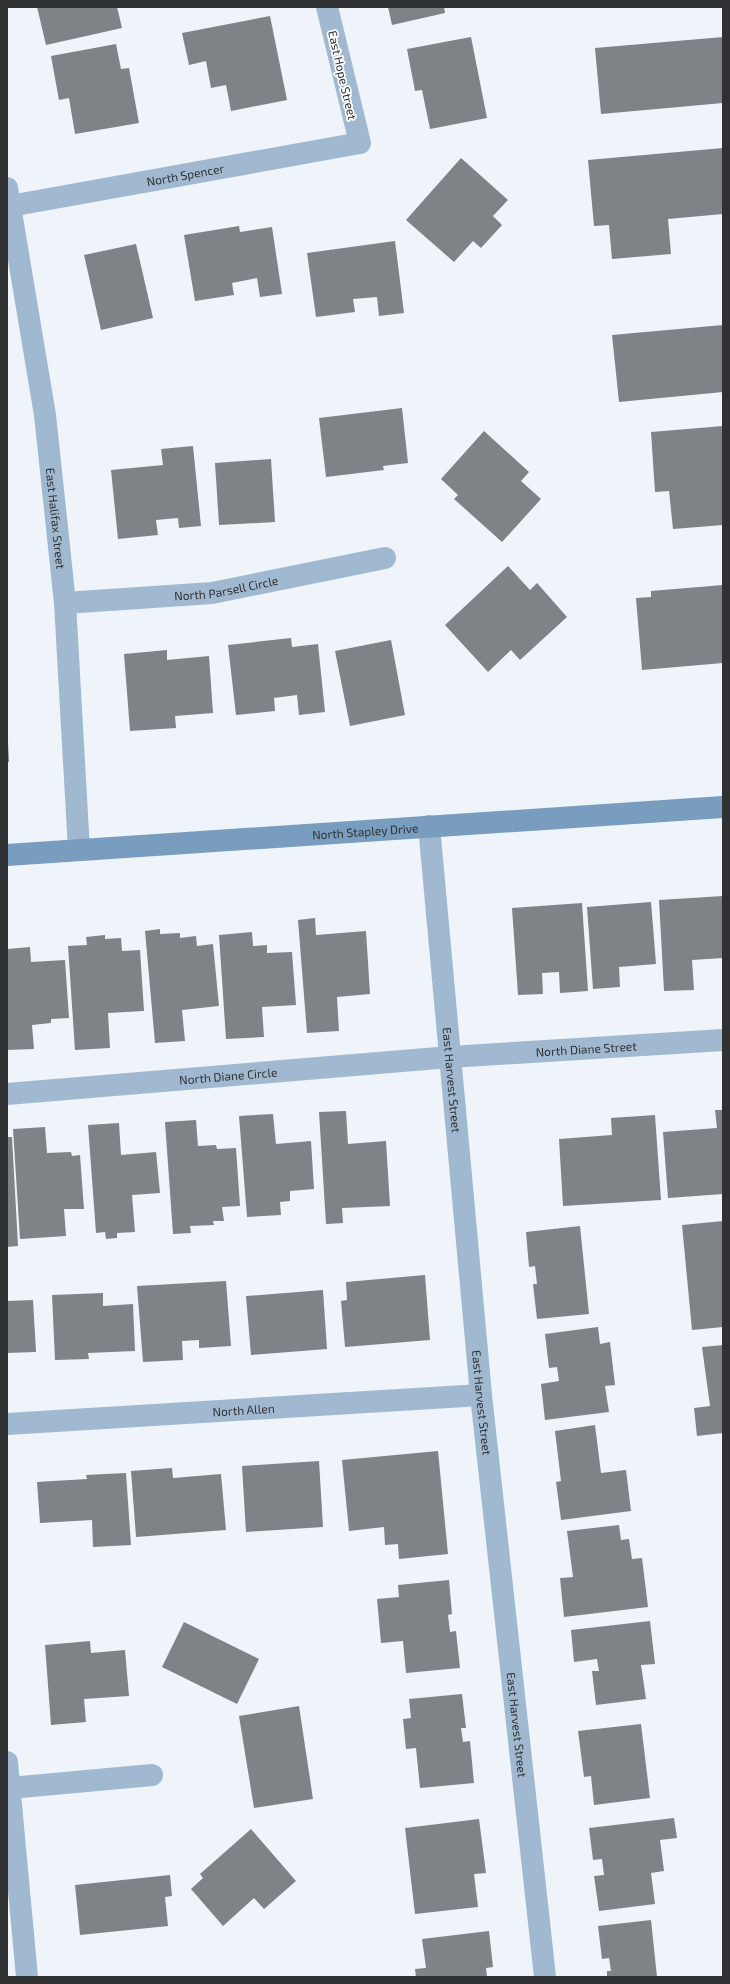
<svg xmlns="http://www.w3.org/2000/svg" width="730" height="1984" font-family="'Exo 2',sans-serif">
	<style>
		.building { fill: #7e8387 }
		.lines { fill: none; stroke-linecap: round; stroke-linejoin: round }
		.street { stroke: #a1b9d0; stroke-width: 22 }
		.secondary { stroke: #799dbe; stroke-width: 22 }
		.labels { text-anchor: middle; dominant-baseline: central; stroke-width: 3.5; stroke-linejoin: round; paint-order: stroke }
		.street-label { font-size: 12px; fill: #2f3133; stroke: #fff }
	</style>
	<rect width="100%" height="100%" fill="#eef4f9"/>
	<g class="building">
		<polygon points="37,7 117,7 122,28 46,45"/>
		<polygon points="388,7 444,7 445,13 392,25"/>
		<polygon points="270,16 287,100 231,111 226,85 211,88 206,61 189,65 182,33"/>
		<polygon points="471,37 487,118 430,129 422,90 415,91 407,49"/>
		<polygon points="723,37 723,103 601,114 595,48"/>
		<polygon points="116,44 121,69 129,68 139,123 75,134 69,98 59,100 51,56"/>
		<polygon points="723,148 723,214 668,219 671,254 612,259 609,225 594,226 588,160"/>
		<polygon points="461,158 508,200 493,216 502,225 481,248 473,241 454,262 406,220"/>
		<polygon points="239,226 240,232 272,227 282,294 260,297 257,278 232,283 234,295 195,301 184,235"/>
		<polygon points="395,241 404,313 379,316 377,297 353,299 355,312 316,317 307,253"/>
		<polygon points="136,244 153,318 101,330 84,255"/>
		<polygon points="723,325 723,392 619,402 612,335"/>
		<polygon points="402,408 408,463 383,466 384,470 326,477 319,418"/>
		<polygon points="723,426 723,525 673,529 669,491 655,492 651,432"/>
		<polygon points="484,431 529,472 521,481 541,499 502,542 454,499 458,495 441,479"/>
		<polygon points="193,446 201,526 179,528 178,518 156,520 158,535 118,539 111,470 163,465 161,449"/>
		<polygon points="271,459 275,522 219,525 215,463"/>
		<polygon points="508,566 530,590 537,583 567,617 520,660 511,650 488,672 445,625"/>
		<polygon points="723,585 723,663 642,670 636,598 651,597 651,591"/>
		<polygon points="291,638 292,647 318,644 325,712 299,715 297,695 274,698 275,711 236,715 228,645"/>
		<polygon points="391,640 405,715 350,726 335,651"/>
		<polygon points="167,650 167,660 209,656 213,713 175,716 176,728 130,731 124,654"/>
		<polygon points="7,742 8,742 9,762 7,762"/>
		<polygon points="723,896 723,958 692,960 694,990 664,991 659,900"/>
		<polygon points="651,902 656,964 619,967 620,987 593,989 587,907"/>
		<polygon points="582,903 588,991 560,993 559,972 542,973 543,994 518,995 512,908"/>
		<polygon points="315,918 316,935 366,931 370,994 337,997 339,1031 307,1033 298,920"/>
		<polygon points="160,929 160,934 180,933 180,938 196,936 197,946 213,944 219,1006 182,1010 185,1041 155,1043 145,931"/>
		<polygon points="252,932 253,946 267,945 267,953 292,952 296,1005 262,1007 264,1037 226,1039 219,935"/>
		<polygon points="105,935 105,939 121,938 122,951 140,950 144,1011 108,1013 110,1048 75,1050 68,946 87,945 86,937"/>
		<polygon points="30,947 31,962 65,960 69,1018 51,1019 51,1023 32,1025 34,1049 7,1050 7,949"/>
		<polygon points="715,1110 723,1110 723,1194 668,1198 663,1132 717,1128"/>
		<polygon points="346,1111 348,1144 386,1141 390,1206 342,1208 343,1223 326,1224 319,1112"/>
		<polygon points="273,1114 276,1144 311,1141 314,1189 290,1191 290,1201 280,1202 281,1215 247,1217 239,1116"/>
		<polygon points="655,1115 661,1200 563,1206 559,1139 612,1135 611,1118"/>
		<polygon points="196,1120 198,1146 216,1145 217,1149 236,1148 240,1206 222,1207 224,1221 213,1221 214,1225 190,1226 191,1233 173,1234 165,1122"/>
		<polygon points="119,1123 121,1155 156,1152 160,1193 132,1195 135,1232 117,1233 117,1238 106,1239 105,1232 96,1233 88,1125"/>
		<polygon points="45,1127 47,1153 71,1152 72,1156 80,1155 84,1209 64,1209 66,1236 20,1239 13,1129"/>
		<polygon points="7,1137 12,1137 18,1246 7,1247"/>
		<polygon points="723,1221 723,1327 692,1330 682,1225"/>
		<polygon points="580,1226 589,1314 537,1319 533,1284 537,1284 535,1266 529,1267 526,1232"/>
		<polygon points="425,1275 430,1340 345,1347 341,1301 347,1300 346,1282"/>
		<polygon points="226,1281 231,1346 199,1348 199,1340 182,1341 183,1360 143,1362 137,1286"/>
		<polygon points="323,1290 327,1349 251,1355 246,1296"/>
		<polygon points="103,1293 103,1306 133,1304 135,1351 88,1353 89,1359 55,1360 52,1295"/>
		<polygon points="33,1300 36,1352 7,1353 7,1301"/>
		<polygon points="598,1327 600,1344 610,1342 615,1385 605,1386 609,1412 545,1420 541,1384 559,1381 557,1367 549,1368 545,1334"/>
		<polygon points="723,1345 723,1433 697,1436 694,1408 710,1406 702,1347"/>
		<polygon points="595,1425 601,1473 626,1470 631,1511 561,1520 556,1482 561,1481 555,1431"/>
		<polygon points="438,1451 448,1554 399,1559 398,1544 385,1545 384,1527 349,1531 342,1460"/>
		<polygon points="319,1461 323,1527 246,1532 242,1466"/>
		<polygon points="172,1468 173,1478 221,1474 226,1530 136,1537 131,1471"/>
		<polygon points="126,1473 131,1545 93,1547 92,1520 40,1523 37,1482 87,1479 86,1475"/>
		<polygon points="619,1525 621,1540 629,1539 632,1559 642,1558 648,1607 564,1617 560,1578 573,1577 567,1531"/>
		<polygon points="449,1580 452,1614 448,1615 450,1632 456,1631 460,1668 406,1673 403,1641 381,1643 377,1599 399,1597 398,1585"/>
		<polygon points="650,1621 655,1664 641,1665 646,1699 596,1705 592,1671 599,1671 597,1659 574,1662 571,1630"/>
		<polygon points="184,1622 259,1659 237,1704 162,1667"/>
		<polygon points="90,1641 91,1653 125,1650 129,1696 84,1699 86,1722 51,1725 45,1645"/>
		<polygon points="462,1694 466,1728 461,1728 463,1742 470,1741 474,1783 420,1788 416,1748 406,1749 403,1719 411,1718 409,1699"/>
		<polygon points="299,1706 313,1799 254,1808 239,1716"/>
		<polygon points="641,1724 650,1798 594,1805 591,1776 584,1777 578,1731"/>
		<polygon points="674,1818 677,1838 660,1840 664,1871 651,1873 655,1904 599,1911 594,1876 604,1875 602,1859 593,1860 589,1828"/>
		<polygon points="479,1819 486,1873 474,1874 478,1907 415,1914 405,1828"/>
		<polygon points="251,1829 296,1881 264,1909 254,1898 223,1926 191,1889 203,1878 200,1874"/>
		<polygon points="170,1875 172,1896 165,1897 168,1926 80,1935 75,1885"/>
		<polygon points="651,1920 657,1977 607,1977 607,1971 611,1971 609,1958 602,1959 598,1926"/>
		<polygon points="489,1931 493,1967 486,1968 487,1977 416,1977 415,1969 426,1968 422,1939"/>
	</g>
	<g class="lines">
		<g class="street">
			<path id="s1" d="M7,188L45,415L65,603L79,850"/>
			<path id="s2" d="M10,206L360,143L327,7"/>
			<path id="s3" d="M65,603L212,593L385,558"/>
			<path id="s4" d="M429,826L481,1395L545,1977"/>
			<path id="s5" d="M7,1094L450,1057L723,1040"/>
			<path id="s6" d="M7,1424L481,1395"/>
			<polyline points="7,1762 27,1977"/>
			<polyline points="10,1788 152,1775"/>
		</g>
		<path class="secondary" id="s7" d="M7,855L723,807"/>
	</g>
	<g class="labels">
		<g class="street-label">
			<text transform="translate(343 75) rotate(77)">East Hope Street</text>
			<text stroke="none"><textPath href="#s2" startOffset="178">North Spencer</textPath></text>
			<text stroke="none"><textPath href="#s1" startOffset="334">East Halifax Street</textPath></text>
			<text stroke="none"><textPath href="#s3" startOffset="162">North Parsell Circle</textPath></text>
			<text stroke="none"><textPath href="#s7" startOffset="359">North Stapley Drive</textPath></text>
			<text stroke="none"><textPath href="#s5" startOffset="581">North Diane Street</textPath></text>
			<text stroke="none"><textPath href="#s5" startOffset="222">North Diane Circle</textPath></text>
			<text stroke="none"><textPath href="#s4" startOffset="255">East Harvest Street</textPath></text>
			<text stroke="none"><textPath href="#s4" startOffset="579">East Harvest Street</textPath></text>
			<text stroke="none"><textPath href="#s6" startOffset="237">North Allen</textPath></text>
			<text stroke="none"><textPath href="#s4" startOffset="903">East Harvest Street</textPath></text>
		</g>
	</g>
	<rect width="730" height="1984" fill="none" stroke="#2f3133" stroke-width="16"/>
</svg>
